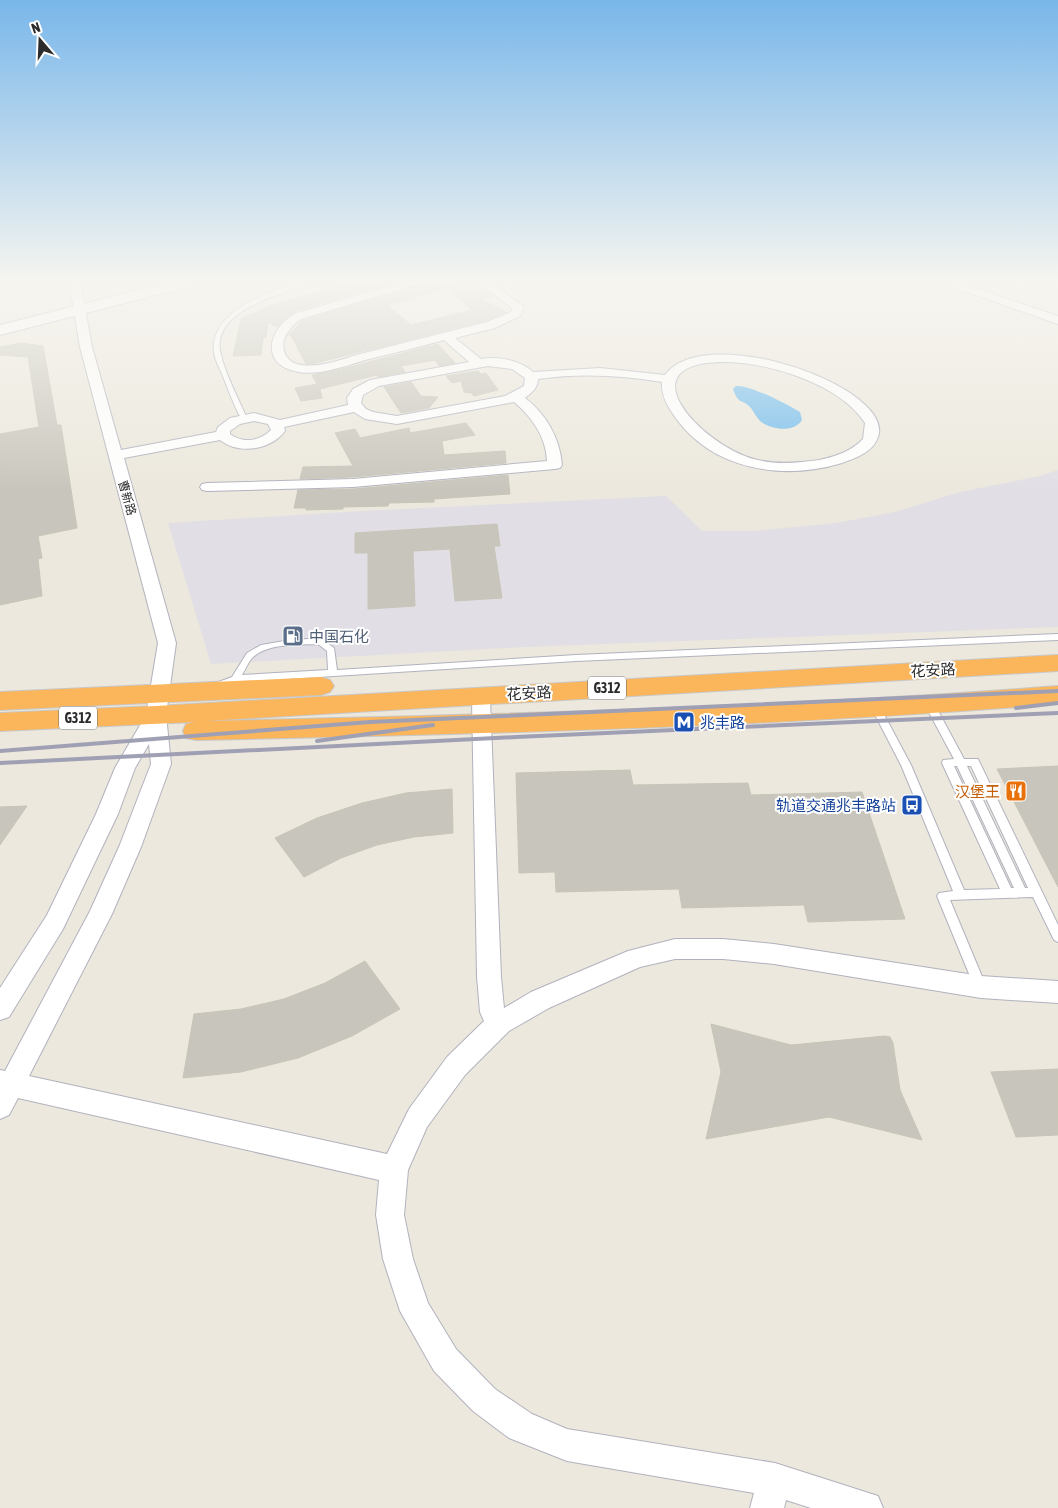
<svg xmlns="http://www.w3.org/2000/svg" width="1058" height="1508" font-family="'Asap Condensed','Noto Sans SC',sans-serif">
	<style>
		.industrial { fill: #e1dee5 }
		.water { fill: #73bcec }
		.building { fill: #c8c6bc; stroke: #c8c4b7; fill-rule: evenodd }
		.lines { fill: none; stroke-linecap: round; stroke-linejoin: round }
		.lane-casing { stroke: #b1b2be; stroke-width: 2 }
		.street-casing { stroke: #b1b2be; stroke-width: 2 }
		.secondary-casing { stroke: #b1b2be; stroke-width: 2 }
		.highway-casing { stroke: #c8c8c8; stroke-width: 2 }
		.lane { fill: #fff; fill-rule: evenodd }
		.street { fill: #fff; fill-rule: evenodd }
		.secondary { fill: #fff; fill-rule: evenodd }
		.highway { fill: #fbb55a; fill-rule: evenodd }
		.rail { stroke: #a0a0b5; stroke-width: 4 }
		.labels { text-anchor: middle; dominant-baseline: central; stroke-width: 4; stroke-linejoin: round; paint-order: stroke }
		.far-street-label { font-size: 12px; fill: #2b2b2b; stroke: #fff }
		.shield { fill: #fff; stroke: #6b6b6b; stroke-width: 1 }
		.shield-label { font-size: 14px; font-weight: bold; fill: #2b2b2b }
		.service-label { font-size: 15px; fill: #4e5e75; stroke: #fff; text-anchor: start }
		.street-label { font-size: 15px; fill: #2b2b2b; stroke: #fff }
		.transit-label { font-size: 15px; fill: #164399; stroke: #fff; text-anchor: start }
		.food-label { font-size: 15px; fill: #c56008; stroke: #fff; text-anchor: end }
	</style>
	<rect width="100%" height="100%" fill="#ece8dd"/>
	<polygon class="industrial" points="1058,470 1058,627 526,647 211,664 168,523 362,511 666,496 702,531 755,531 836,523 895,512 960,492 1040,476"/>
	<path class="water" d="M736,386C751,385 786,404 800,412L802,420C794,433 771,430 760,421C756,417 754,412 751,408C742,398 739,406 733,389Z"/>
	<g class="building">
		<polygon points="365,280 404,280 295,311 277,327 268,322 266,337 263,338 261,355 233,356 241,319 272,305"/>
		<path d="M434,280H463L464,285L456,287L464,291L481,287L493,296L481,299L506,312L487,320L316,363L306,364L292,337L289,335L302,321ZM448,289L472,310L411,325L387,305Z"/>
		<polygon points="21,343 43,346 57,425 61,425 77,528 38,536 42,558 38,559 42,596 0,605 0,434 39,427 28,357 0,355 0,347"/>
		<polygon points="438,344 455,363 439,366 435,360 401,366 405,372 378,377 377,375 320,389 322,398 301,401 295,388 317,384 312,375 334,371"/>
		<polygon points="478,371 481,374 486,373 498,390 474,396 471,393 464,392 461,381 452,383 446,376"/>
		<polygon points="411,382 421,396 438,397 429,408 401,413 384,387"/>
		<polygon points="466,423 475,435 442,441 444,455 505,451 506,463 353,477 300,479 303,467 353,466 335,433 355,429 360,438 409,428 410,433"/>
		<polygon points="508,475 510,494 434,499 434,502 389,503 388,506 343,507 343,509 306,510 306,508 294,508 298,490 353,489"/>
		<polygon points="497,524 500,546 494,546 502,598 455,601 450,549 413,551 415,606 368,609 368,553 355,553 355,533"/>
		<polygon points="1058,766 1058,887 997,769"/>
		<polygon points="630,770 633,785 748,783 751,795 862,792 905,919 808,922 804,905 682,908 679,889 556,892 555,872 519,873 516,773"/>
		<polygon points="452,789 453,833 414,837 377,845 341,858 304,877 275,838 317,818 362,803 406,793"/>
		<polygon points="27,806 0,845 0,807"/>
		<polygon points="365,961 400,1009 352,1036 298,1058 241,1072 183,1078 194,1014 241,1009 284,999 325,983"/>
		<polygon points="711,1024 791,1045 885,1036 890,1037 893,1043 900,1090 922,1140 829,1117 706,1139 721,1072"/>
		<polygon points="1058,1069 1058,1135 1016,1137 991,1072"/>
	</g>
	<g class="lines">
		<g class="lane-casing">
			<g id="lane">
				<path d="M307,280H317C289,293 208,308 221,355C226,376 239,399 247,419L242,420C234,406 228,389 222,374C219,367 215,360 214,353C209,309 274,290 307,280Z"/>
				<path d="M1058,634V640L576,661L236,682L216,689L211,686L213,684L232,677L247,653L261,645L284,641L320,638L334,648L337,670L576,655ZM318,644L327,651L328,670L242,675C245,670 248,663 252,658C267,643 298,645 318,644Z"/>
				<path d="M930,702L935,705L964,759H978L1058,925V942L1054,940L1033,897L950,900L986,986L984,990L980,991L976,990L974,986L937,896L939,893L953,891L901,765L871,707L873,705H879L911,765L964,890L1000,889L942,763L943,760L954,759L925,705ZM954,766H957L1014,888H1011ZM967,766H971L1028,888H1025Z"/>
			</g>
		</g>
		<g class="street-casing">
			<g id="street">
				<path d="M69,280H80L92,347L121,450L216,432L218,427L230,418L254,413L280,420L348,405L347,398L353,389L370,380L469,362L444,340C419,347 394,353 369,359C347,365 321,376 298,372C259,365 268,328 296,313L413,280H432L301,319C293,325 287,331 284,340C281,352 288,363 301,365C321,368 345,358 364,353C405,343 446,332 487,322L511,312L512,308L474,280H487L524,307L520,316L495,328L455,338L481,359C498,356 520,360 533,372L600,368L665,375C704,320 896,387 878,437C873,452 856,458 842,463C783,481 712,470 675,417C667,406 661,395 662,382C621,375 579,373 538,379C538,388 531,393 525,398C546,414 560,438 562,465L560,468L555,469L353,487L207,491L202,490L200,487L202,484L207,483L353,479L547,461C546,437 532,417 514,402L397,424L365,419L354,412L284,427L285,431C271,450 239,455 220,440L124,458L176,643L166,715L171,764L141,847L112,914L29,1076L387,1154L409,1109L447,1057L484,1021L480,1012L477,977L472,699L474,694L481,693L488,694L490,699L501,977L504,1008L531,992L628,951L675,939H723L774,944L981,976L1058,981V1003L981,998L774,964L723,959H675L640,967L549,1008L509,1031L465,1075L427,1127L408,1170L404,1215L413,1259L428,1303L456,1349L495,1389L532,1414L567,1429L775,1463L878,1496L883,1508H811L786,1500L784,1508H750L754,1493L567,1461L509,1438L473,1411L434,1371L400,1311L383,1259L376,1215L379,1180L18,1098L9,1115L0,1119V1070L5,1071L90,911L119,847L151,764L149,744L135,768L118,814L63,929L9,1017L0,1020V988L47,915L96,814L115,768L146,715L158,643L80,347ZM727,362C770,363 840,384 865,423L863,439C852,451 834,457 819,460C798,463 775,465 754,459C702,445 621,361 727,362ZM488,366L512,369L525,378L524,386L505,396L397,416L373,412L366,409L361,403L363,395L379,386ZM254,421L268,424L271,430C260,441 243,444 230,434V431L240,424Z"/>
				<polygon points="933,280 951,280 1058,316 1058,324"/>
			</g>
		</g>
		<g class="secondary-casing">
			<polygon id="secondary" points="178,280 205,280 203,283 0,335 0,325"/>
		</g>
		<g class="highway-casing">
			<g id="highway">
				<path d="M1058,655V671L204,721C489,715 774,708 1058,686V704C771,727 483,734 196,740L186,738L183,731L186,724L195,722L0,731V713L156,706Z"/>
				<polygon points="321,677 330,680 334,686 330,692 321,695 0,710 0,692"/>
			</g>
		</g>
		<use href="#lane" class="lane"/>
		<use href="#street" class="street"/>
		<use href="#secondary" class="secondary"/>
		<use href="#highway" class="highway"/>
		<g class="rail">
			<polyline points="1016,708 1058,703"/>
			<polyline points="317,741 433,725"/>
			<polyline points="0,751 370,722 1058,691"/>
			<polyline points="0,763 516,737 1058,713"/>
		</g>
	</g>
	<linearGradient id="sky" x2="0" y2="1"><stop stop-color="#79b7ea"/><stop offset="0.57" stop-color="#f6f5f0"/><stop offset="1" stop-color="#f6f5f0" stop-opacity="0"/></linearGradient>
	<rect width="1058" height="492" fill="url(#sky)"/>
	<defs>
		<g id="fuel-square" transform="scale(1.125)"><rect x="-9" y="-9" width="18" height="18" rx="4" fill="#5c6f8a" stroke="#fff"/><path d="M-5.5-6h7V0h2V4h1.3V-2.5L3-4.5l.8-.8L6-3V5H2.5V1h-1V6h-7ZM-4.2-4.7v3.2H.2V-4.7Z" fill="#fff"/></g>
		<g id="metro-square" transform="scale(1.125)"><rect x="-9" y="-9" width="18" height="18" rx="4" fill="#1a4fb4" stroke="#fff"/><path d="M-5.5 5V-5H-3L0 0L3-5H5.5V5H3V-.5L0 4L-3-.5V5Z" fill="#fff"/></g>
		<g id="restaurant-square" transform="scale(1.125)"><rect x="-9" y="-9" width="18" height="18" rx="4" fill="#e8710a" stroke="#fff"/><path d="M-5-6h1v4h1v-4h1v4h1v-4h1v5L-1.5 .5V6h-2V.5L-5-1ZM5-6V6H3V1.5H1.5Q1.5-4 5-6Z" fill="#fff"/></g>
		<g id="bus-square" transform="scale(1.125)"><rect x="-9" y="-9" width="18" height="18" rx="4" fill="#1a4fb4" stroke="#fff"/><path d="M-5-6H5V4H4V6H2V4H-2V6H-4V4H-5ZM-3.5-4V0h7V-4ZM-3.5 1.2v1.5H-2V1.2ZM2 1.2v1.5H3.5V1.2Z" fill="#fff"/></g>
	</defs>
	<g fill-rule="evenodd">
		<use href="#fuel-square" x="293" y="636"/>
		<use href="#metro-square" x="684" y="722"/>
		<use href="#restaurant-square" x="1016" y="791"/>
		<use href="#bus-square" x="912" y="805"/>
	</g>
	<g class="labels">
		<g class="far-street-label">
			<text transform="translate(127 498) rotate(74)">曹新路</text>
		</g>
		<g class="shield">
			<rect x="588" y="676.5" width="38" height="23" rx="4"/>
			<rect x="59" y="706.5" width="38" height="23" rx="4"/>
		</g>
		<g class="shield-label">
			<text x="607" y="688">G312</text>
			<text x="78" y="718">G312</text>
		</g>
		<g class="service-label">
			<text x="309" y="636">中国石化</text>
		</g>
		<g class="street-label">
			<text transform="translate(933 670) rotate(-3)">花安路</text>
			<text transform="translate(529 693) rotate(-3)">花安路</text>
		</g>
		<g class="transit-label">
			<text x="700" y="722">兆丰路</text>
			<text x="896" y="805" text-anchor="end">轨道交通兆丰路站</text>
		</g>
		<g class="food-label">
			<text x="1000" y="791">汉堡王</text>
		</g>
	</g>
	<g transform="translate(40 40) rotate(341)" stroke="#ffffff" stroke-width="4" paint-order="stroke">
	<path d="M0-4L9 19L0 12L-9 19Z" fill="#2b2b2b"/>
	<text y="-8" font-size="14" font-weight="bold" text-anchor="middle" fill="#2b2b2b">N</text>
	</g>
</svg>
